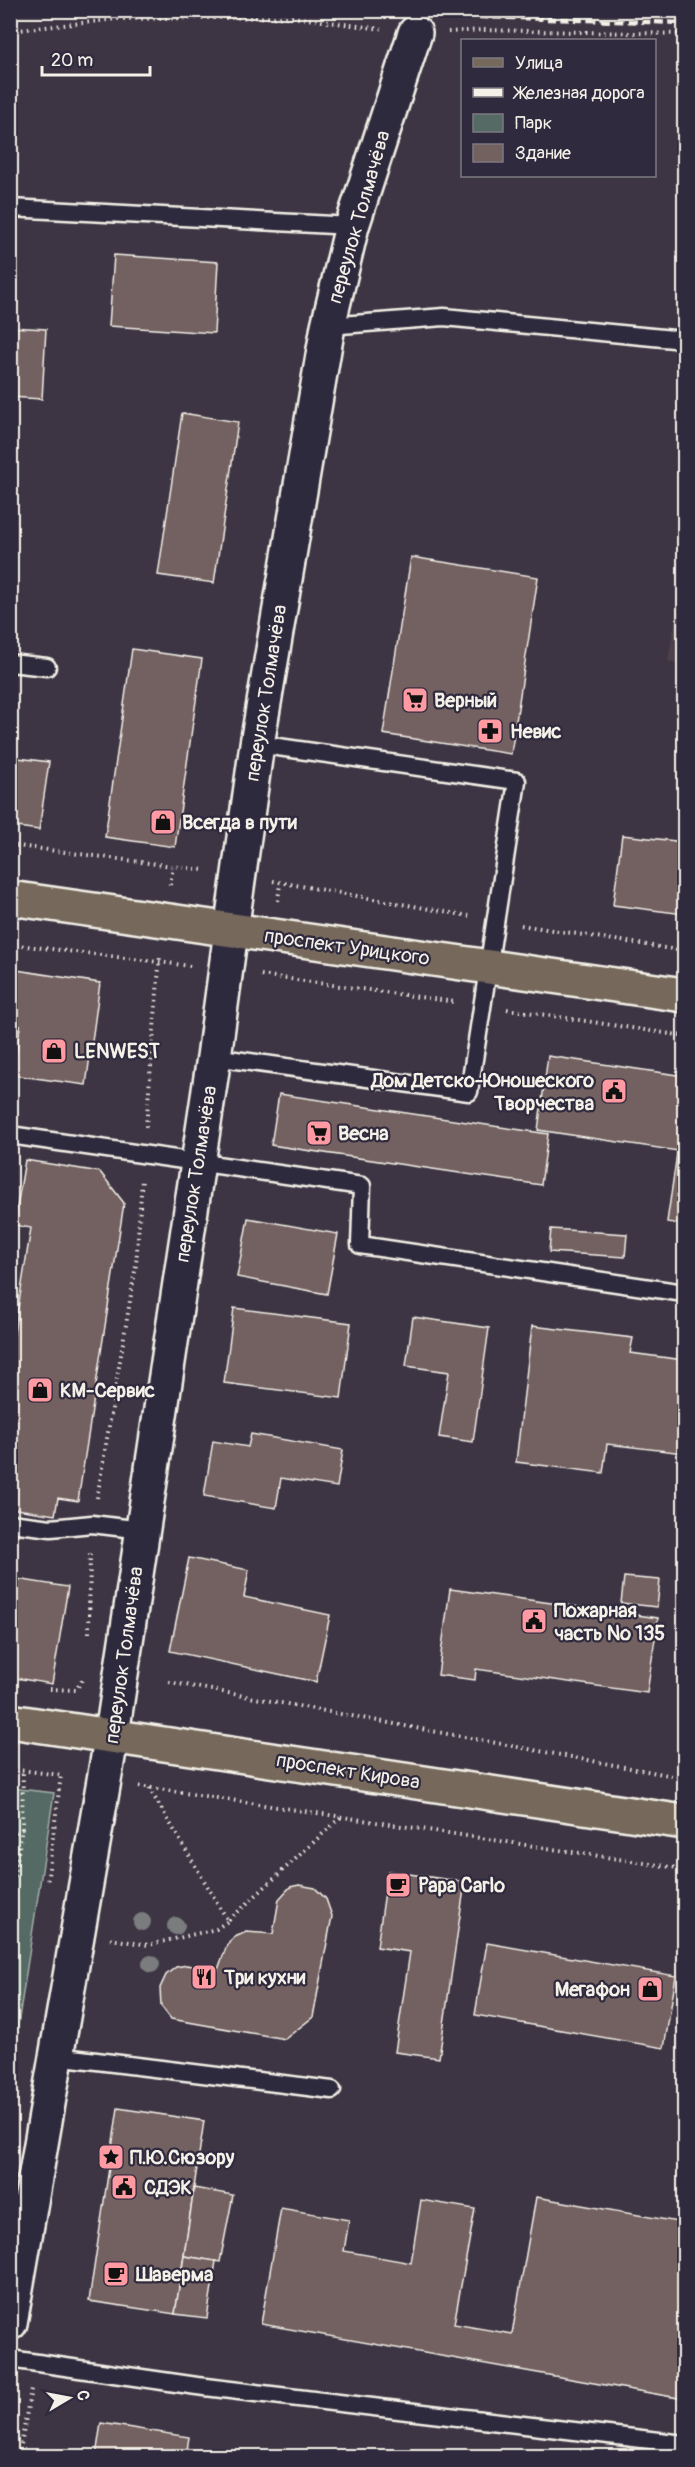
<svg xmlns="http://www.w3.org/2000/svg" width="695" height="2467" font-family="Pangolin,sans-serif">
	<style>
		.built { fill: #4d424c }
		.green { fill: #556a65; stroke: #a4aea6; stroke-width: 1.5 }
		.building { fill: #736160; stroke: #f4f1e8; stroke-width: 1.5 }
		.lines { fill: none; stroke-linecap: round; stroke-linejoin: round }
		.service-casing { stroke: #f4f1e8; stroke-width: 21 }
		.minor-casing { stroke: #f4f1e8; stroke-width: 38 }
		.secondary-casing { stroke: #f4f1e8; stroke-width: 38 }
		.primary-casing { stroke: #f4f1e8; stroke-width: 38 }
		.path { stroke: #f4f1e8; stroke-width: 4; stroke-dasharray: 1.5 4.5; stroke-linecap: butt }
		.service { stroke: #2f2a3d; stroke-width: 16 }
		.minor { stroke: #2f2a3d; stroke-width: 33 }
		.secondary { stroke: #2f2a3d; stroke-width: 33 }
		.primary { stroke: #76695c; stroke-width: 33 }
		.rail { stroke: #f4f1e8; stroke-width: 4.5; stroke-dasharray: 9 4.5; stroke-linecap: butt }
		.tree { fill: #7a7b7e }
		.labels { text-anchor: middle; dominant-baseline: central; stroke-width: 4.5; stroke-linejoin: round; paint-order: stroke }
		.street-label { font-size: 20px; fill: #f4f1e8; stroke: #2f2a3d }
		.poi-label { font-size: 20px; font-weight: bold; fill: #f4f1e8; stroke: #2f2a3d; text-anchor: start }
	</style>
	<rect width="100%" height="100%" fill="#3d3544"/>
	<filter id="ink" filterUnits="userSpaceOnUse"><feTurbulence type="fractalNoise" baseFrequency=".0167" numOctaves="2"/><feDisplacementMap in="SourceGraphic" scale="12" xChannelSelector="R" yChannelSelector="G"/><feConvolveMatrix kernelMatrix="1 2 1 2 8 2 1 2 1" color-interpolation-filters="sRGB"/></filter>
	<g filter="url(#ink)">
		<polygon class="built" points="684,571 684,664 668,661"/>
		<polygon class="green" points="11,1788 54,1793 11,2070 10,1788"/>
		<g class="building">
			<polygon points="114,255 218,262 214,333 109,326"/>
			<polygon points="10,327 46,329 42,399 10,397"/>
			<polygon points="182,413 238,422 214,583 158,575"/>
			<polygon points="411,557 538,577 511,754 383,734"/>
			<polygon points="132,649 202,659 175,847 105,837"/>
			<polygon points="10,757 49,762 39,830 10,826"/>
			<polygon points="622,835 684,842 684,914 613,905"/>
			<polygon points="10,969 100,983 86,1085 13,1075 20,1026 10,1025"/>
			<polygon points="10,1025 20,1026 10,1096"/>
			<polygon points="548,1056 684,1076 684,1106 678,1151 538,1130"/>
			<polygon points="279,1094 548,1134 541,1185 271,1145"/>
			<polygon points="684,1106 684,1225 667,1222"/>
			<polygon points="25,1160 100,1172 124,1203 78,1501 58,1498 55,1515 10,1508 10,1358 31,1228 14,1225"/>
			<polygon points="248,1218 338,1234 327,1294 237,1277"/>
			<polygon points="551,1229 627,1234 625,1257 549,1252"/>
			<polygon points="234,1308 351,1323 341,1398 224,1383"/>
			<polygon points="413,1317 489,1328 473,1442 439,1437 449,1372 406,1366"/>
			<polygon points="532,1326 633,1338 630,1353 684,1360 684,1453 607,1444 603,1473 516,1462"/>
			<polygon points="251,1434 343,1450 337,1487 281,1478 276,1508 204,1496 213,1441 248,1447"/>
			<polygon points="189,1558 249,1570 244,1597 330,1615 316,1682 170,1651"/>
			<polygon points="624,1577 660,1580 657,1607 621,1603"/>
			<polygon points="10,1578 68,1587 52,1684 10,1677"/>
			<polygon points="450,1589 658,1618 647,1693 476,1669 475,1680 438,1675"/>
			<polygon points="388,1871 465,1882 439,2058 395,2052 410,1952 377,1947"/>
			<polygon points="299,1885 315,1888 326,1899 332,1916 313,2017 285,2039 171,2019 161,2006 160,1988 166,1975 176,1967 187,1965 217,1972 227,1945 235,1937 246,1932 273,1934 279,1899 290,1887"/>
			<polygon points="487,1943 676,1976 664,2048 475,2015"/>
			<polygon points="118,2108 204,2121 175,2314 89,2301"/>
			<polygon points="194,2188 233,2195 220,2262 184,2256"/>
			<polygon points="536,2197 684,2223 682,2271 684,2271 684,2399 261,2324 281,2208 349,2220 344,2251 411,2263 421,2200 475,2209 454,2324 512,2334"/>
			<polygon points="184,2256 216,2261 207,2318 175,2314"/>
			<polygon points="101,2423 189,2437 186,2456 96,2456"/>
		</g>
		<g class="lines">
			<g class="service-casing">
				<g id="service">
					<polyline points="10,208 352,226"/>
					<polyline points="328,326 444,317 684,340"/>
					<polyline points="10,663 47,667"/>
					<polyline points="214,1057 469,1092 517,781 257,744"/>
					<polyline points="10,1135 362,1186 360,1245 684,1293"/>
					<polyline points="10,1523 51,1528 92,1524 142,1530"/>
					<polyline points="56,2056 332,2090"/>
					<polyline points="10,2359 197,2386 684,2444"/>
				</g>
			</g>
			<g class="minor-casing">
				<polyline id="minor" points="231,931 257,744 328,326 352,226 415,33"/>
			</g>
			<g class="secondary-casing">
				<polyline id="secondary" points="10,2323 112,1734 214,1057 231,931"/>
			</g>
			<g class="primary-casing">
				<g id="primary">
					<polyline points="10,898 684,995"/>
					<polyline points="10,1721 684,1822"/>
				</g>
			</g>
			<g class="path">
				<polyline points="10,31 117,19 292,17 381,29"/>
				<polyline points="448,32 483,30 684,34"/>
				<polyline points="10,845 203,870"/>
				<polyline points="273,881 469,916"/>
				<polyline points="170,885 173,867"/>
				<polyline points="278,901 280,883"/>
				<polyline points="521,925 684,951"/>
				<polyline points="10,944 191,966"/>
				<polyline points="261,975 455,1002"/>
				<polyline points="507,1009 684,1036"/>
				<polyline points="146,1127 160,955"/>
				<polyline points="97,1498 136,1265 142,1179"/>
				<polyline points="89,1633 90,1550"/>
				<polyline points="169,1682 684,1778"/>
				<polyline points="50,1689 76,1690 83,1678"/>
				<polyline points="10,1769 61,1775 47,1884"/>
				<polyline points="139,1786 684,1869"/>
				<polyline points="149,1788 228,1921 341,1817"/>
				<polyline points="22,1829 23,1770"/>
				<polyline points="10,1835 22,1829 10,1903"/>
				<polyline points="110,1939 149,1945 216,1929 228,1921"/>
				<polyline points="19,2456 31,2389"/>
			</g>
			<use href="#service" class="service"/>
			<use href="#minor" class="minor"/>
			<use href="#secondary" class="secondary"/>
			<use href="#primary" class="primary"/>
			<polyline class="rail" points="250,10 684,23"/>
		</g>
		<g class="tree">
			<circle cx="142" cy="1922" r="9"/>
			<circle cx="176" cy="1926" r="9"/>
			<circle cx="151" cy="1964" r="9"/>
		</g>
	</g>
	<defs>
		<g id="supermarket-square" transform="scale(1.35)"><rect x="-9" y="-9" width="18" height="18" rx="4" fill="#ff9aa2" stroke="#2f2a3d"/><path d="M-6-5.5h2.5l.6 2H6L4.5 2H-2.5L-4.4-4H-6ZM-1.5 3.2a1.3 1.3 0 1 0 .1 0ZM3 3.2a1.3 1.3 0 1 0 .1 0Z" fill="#111"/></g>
		<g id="pharmacy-square" transform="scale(1.35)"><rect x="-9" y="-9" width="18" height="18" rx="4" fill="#ff9aa2" stroke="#2f2a3d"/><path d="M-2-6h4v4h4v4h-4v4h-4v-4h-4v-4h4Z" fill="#111"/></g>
		<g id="shop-square" transform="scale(1.35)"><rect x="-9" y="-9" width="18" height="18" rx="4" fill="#ff9aa2" stroke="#2f2a3d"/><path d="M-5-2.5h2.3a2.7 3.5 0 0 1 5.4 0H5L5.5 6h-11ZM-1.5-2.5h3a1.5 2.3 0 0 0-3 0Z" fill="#111"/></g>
		<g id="civic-square" transform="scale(1.35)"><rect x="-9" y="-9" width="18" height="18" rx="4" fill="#ff9aa2" stroke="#2f2a3d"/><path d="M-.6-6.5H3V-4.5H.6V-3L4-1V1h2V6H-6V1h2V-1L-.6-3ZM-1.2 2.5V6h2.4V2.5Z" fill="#111"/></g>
		<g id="cafe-square" transform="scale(1.35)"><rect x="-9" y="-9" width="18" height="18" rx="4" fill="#ff9aa2" stroke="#2f2a3d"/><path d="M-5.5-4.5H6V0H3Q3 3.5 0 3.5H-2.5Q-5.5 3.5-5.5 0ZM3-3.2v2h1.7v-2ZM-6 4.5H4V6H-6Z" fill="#111"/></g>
		<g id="restaurant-square" transform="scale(1.35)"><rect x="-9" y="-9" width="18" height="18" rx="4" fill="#ff9aa2" stroke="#2f2a3d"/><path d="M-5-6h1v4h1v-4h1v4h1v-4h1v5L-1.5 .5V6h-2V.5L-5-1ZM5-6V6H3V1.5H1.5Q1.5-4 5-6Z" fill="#111"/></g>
		<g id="sight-square" transform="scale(1.35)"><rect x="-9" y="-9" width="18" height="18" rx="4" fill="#ff9aa2" stroke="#2f2a3d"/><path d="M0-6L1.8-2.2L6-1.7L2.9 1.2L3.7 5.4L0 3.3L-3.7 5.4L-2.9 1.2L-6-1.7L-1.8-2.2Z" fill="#111"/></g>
	</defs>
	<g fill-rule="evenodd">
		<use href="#supermarket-square" x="415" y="700"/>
		<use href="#pharmacy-square" x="490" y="731"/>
		<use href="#shop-square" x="163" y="822"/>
		<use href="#shop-square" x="54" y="1051"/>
		<use href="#civic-square" x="614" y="1091"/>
		<use href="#supermarket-square" x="319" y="1133"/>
		<use href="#shop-square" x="40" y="1390"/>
		<use href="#civic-square" x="534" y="1621"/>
		<use href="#cafe-square" x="398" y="1885"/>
		<use href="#restaurant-square" x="204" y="1977"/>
		<use href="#shop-square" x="650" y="1989"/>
		<use href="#sight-square" x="111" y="2157"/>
		<use href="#civic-square" x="124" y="2187"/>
		<use href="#cafe-square" x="116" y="2274"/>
	</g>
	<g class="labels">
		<g class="street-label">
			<text transform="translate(359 217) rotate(-74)">переулок Толмачёва</text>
			<text transform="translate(266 693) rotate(-81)">переулок Толмачёва</text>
			<text transform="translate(347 947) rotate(8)">проспект Урицкого</text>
			<text transform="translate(196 1174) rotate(-81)">переулок Толмачёва</text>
			<text transform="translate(124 1655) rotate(-82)">переулок Толмачёва</text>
			<text transform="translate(348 1771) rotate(9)">проспект Кирова</text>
		</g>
		<g class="poi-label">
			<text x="434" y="700">Верный</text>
			<text x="510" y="731">Невис</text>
			<text x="182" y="822">Всегда в пути</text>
			<text x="74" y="1051">LENWEST</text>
			<text x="594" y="1080" text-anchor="end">Дом Детско-Юношеского<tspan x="594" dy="23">Творчества</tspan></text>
			<text x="338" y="1133">Весна</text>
			<text x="60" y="1390">КМ-Сервис</text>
			<text x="554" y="1610">Пожарная<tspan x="554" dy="23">часть № 135</tspan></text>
			<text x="418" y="1885">Papa Carlo</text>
			<text x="224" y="1977">Три кухни</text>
			<text x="630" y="1989" text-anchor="end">Мегафон</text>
			<text x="130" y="2157">П.Ю.Сюзору</text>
			<text x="144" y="2187">СДЭК</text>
			<text x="136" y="2274">Шаверма</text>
		</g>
	</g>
	<rect width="695" height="2467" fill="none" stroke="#2f2a3d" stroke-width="36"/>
	<rect x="18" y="18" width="659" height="2431" fill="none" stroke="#f4f1e8" stroke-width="2" filter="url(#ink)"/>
	<rect x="461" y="39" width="195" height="138" fill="#2f2a3d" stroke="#7e7a81" stroke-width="1.5"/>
	<rect x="473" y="58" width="30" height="9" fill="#76695c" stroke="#7e7a81" stroke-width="1.5"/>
	<text x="515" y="69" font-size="18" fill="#f4f1e8">Улица</text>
	<rect x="473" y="88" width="30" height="9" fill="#f4f1e8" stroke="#7e7a81" stroke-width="1.5"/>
	<text x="515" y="99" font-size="18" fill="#f4f1e8">Железная дорога</text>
	<rect x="473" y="114" width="30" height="18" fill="#556a65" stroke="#7e7a81" stroke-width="1.5"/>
	<text x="515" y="129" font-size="18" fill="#f4f1e8">Парк</text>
	<rect x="473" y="144" width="30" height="18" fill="#736160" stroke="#7e7a81" stroke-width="1.5"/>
	<text x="515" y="159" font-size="18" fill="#f4f1e8">Здание</text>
	<g transform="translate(69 2398) rotate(80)" stroke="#2f2a3d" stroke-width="4.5" paint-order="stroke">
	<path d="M0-4.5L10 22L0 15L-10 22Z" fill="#f4f1e8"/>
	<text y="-9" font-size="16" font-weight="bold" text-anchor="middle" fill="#f4f1e8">С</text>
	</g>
	<path d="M42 66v9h108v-9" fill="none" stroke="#f4f1e8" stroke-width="3"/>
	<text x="51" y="66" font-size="18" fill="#f4f1e8" stroke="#2f2a3d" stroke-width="4.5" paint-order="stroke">20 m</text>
</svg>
